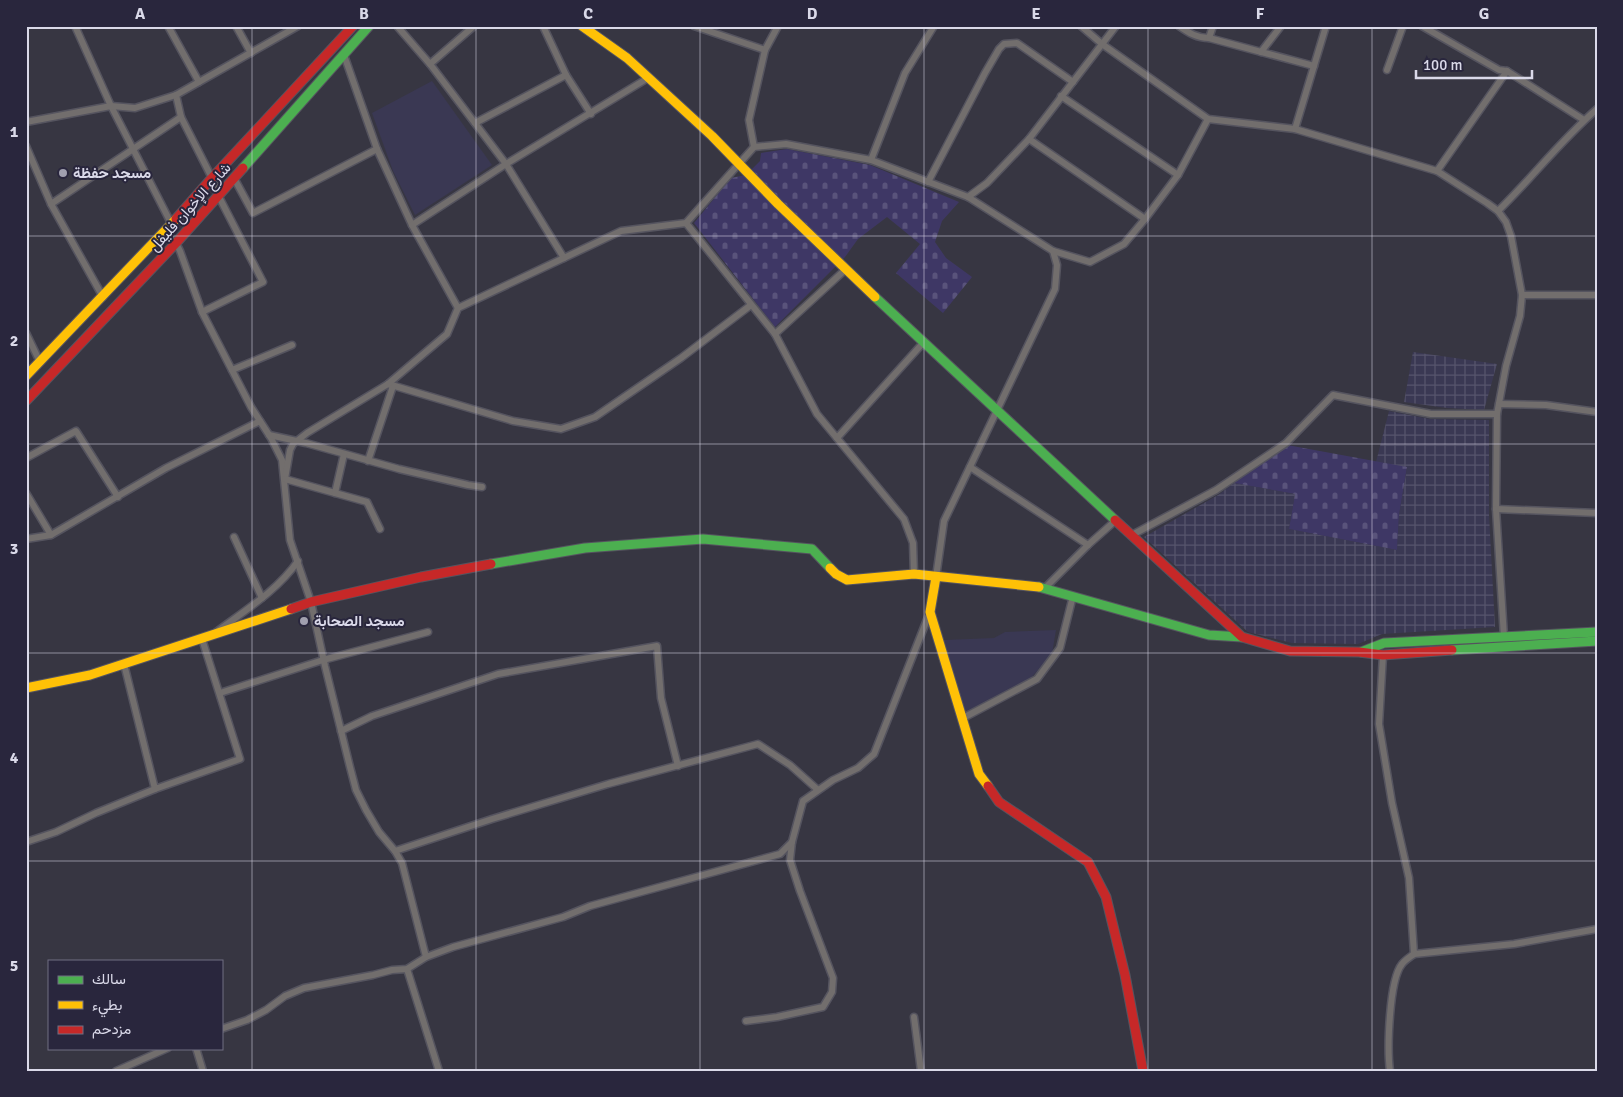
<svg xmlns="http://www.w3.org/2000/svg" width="1623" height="1097" font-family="Signika,Vazirmatn,sans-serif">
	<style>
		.built { fill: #3a3853 }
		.industrial { fill: url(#industrial-grid) }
		.cemetery { fill: url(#cemetery-stones) }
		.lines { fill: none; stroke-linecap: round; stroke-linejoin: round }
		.street-casing { stroke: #55545f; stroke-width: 9 }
		.fast-casing { stroke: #55545f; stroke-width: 11 }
		.slow-casing { stroke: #55545f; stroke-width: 11 }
		.jam-casing { stroke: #55545f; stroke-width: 11 }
		.street { stroke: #726e6d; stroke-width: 6 }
		.fast { stroke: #4caf50; stroke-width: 9 }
		.slow { stroke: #ffc107; stroke-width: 9 }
		.jam { stroke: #c62828; stroke-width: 9 }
		.grid { fill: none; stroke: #dad9e9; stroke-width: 1; stroke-opacity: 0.55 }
		.poi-dot { fill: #a1a0af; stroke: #29263d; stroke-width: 2 }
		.labels { text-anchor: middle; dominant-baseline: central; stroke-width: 4; stroke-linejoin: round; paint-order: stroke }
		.poi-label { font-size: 15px; font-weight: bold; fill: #dad9e9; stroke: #29263d; text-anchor: start }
		.street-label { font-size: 15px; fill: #dad9e9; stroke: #29263d }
		.neatline { fill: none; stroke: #dad9e9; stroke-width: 2 }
		.grid-label { font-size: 16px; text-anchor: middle; font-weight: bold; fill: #dad9e9 }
	</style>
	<defs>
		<pattern id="industrial-grid" width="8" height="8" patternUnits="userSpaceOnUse" patternTransform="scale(1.25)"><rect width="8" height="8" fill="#3a3853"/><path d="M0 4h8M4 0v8" fill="none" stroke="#56546c"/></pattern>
		<pattern id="cemetery-stones" width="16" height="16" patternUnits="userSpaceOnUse" patternTransform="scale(1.25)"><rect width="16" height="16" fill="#3e3765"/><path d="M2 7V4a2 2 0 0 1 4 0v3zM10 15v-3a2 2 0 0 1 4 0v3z" fill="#59537b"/></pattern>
	</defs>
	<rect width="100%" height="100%" fill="#373642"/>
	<g class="built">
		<polygon points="432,81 492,165 415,215 393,171 372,113"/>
		<polygon points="1056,630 1052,654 1031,678 966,715 944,640 994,638 1005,632"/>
	</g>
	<g class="industrial">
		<polygon points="1413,352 1497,364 1484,410 1447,408 1404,402"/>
		<polygon points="1389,411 1430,419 1489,420 1489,515 1495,627 1382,634 1358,644 1292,643 1248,632 1144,537 1218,495 1234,483 1295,494 1289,529 1397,550 1399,515 1407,468 1376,462"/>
	</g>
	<g class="cemetery">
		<polygon points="787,149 870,165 959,202 942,221 935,242 946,258 972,277 943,313 896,273 920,244 887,217 858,239 845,257 775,327 694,223 731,178 746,175 760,161 761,153"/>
		<polygon points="1287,445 1407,467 1399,515 1397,550 1289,529 1295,494 1234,483"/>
	</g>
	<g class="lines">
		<g class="street-casing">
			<g id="street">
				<polyline points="75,26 111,106 172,225"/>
				<polyline points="168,26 199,82"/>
				<polyline points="236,26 251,53"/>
				<polyline points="397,26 430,64 506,164 564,258"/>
				<polyline points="543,26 566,75 591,114"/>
				<polyline points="694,26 765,50"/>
				<polyline points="1081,26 1102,44 1208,119 1295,129 1437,171 1487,203 1498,211 1506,222 1511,236 1522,295 1520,316 1506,366 1497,414 1496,509 1504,637"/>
				<path d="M1179,26C1189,33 1197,38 1209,38L1314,66"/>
				<polyline points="1422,26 1499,70 1507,71 1584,120"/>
				<polyline points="1209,38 1213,26"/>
				<polyline points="1261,52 1281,26"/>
				<polyline points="344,55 377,149 412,225 458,308"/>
				<polyline points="430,64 474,26"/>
				<polyline points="1387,70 1403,26"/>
				<polyline points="176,95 181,117 212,178 218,195 263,282 202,312"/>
				<polyline points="1061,96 1178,175"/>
				<polyline points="26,122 111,106 135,108 176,95 298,26"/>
				<polyline points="475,123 566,75"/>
				<polyline points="1295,129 1326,26"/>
				<polyline points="1029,139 1145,219"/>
				<polyline points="26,146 51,204 181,117"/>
				<polyline points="754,147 749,120 765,50 778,26"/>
				<polyline points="871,160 905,73 934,26"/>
				<polyline points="1437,171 1507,71"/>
				<polyline points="234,178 253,213 377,149"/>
				<polyline points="928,182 985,73 999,49 1004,44 1017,43 1073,82"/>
				<polyline points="968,197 987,183 1029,139 1116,26"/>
				<polyline points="51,204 103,297"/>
				<path d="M1498,211C1532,178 1561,140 1597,109"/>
				<polyline points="686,223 775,334 817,414 904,519 913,543 914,574"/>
				<polyline points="412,225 506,164 648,78"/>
				<polyline points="164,233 176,243 180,251 202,312 251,407 271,438 282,460 290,540 311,602 325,666 350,767 356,790 366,810 379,832 395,851 402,863 426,957"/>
				<polyline points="1053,251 1090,262 1124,244 1145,219 1178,175 1208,119"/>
				<polyline points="1522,295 1597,295"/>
				<polyline points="26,333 40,362"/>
				<polyline points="775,334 846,269"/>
				<polyline points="232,370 292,345"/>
				<polyline points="388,384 513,421 561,429 595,417 681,358 751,305"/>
				<polyline points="1499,404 1546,405 1597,412"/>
				<polyline points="269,435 306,443 399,469 468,485 482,487"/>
				<polyline points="837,438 923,343"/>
				<polyline points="26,458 76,431 118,497"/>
				<polyline points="368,461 393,386"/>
				<polyline points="970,467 1088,545"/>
				<polyline points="285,479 290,450 293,444 307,433 388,384 447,334 458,308 621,231 686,223 754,147 786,144 871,160 968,197 1053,251 1057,265 1055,289 944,521 936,577"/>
				<polyline points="285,479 367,502 380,529"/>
				<polyline points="26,493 51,535"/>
				<polyline points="335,493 344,454"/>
				<polyline points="1496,509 1597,513"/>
				<polyline points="1132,535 1216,490 1286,443 1333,395 1431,414 1497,414"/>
				<polyline points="234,537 262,598"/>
				<polyline points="26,539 51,535 166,468 260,421"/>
				<polyline points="1045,588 1088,545 1115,521"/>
				<path d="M215,633C244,611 277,591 298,561"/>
				<polyline points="1383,655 1379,724 1392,803 1409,878 1414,954 1514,944 1597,929"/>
				<polyline points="124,664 155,789 240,759 202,639"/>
				<polyline points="220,693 323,660 428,632"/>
				<polyline points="963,718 1037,679 1060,648 1073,596"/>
				<polyline points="341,731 372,716 498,674 657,646 661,698 678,766"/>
				<polyline points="26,842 56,832 96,813 155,789"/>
				<polyline points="395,851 492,819 608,784 758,744 790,765 818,790"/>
				<polyline points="407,969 439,1071"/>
				<polyline points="914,1017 921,1071"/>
				<polyline points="746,1021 777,1017 823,1007 832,992 833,978 800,891 790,860 792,842"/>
				<polyline points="221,1029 247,1020 266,1010 285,996 304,988 373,975 392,970 407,969 426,957 453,947 563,917 590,906 780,854 792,842 803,801 833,780 858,768 874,754 930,612"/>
				<polyline points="196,1048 203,1071"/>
				<polyline points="116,1071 168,1048"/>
				<path d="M1390,1071C1387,1049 1389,980 1402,964C1405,960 1410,957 1414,954"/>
			</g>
		</g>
		<g class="fast-casing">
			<g id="fast">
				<polyline points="243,168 369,26"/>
				<polyline points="875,297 1115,520"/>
				<polyline points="491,564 585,548 703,539 812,549 830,568"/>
				<polyline points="1039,587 1209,635 1242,637"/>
				<polyline points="1452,650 1597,641"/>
				<polyline points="1361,652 1384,643 1597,632"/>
			</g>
		</g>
		<g class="slow-casing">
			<g id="slow">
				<polyline points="582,26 627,58 712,136 778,204 875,297"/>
				<polyline points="26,376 176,219"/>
				<polyline points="830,568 836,574 847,580 914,574 1039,587"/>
				<polyline points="936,577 930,612 979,774 988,786"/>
				<polyline points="26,688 90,675 291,609"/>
			</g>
		</g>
		<g class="jam-casing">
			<g id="jam">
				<polyline points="176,219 212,178 353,26"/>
				<polyline points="26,401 176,243 243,168"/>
				<polyline points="1115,520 1242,637 1290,651 1359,652 1383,655 1452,650"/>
				<polyline points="291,609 311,602 421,577 491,564"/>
				<polyline points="988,786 999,802 1088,862 1106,897 1125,975 1143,1071"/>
			</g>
		</g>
		<use href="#street" class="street"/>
		<use href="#fast" class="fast"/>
		<use href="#slow" class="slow"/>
		<use href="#jam" class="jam"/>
	</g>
	<path class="grid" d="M252,26V1071M476,26V1071M700,26V1071M924,26V1071M1148,26V1071M1372,26V1071M26,236H1597M26,444H1597M26,653H1597M26,861H1597"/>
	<g class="poi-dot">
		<circle cx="63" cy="173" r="5"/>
		<circle cx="304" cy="621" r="5"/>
	</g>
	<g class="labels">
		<g class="poi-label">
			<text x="73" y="173">مسجد حفظة</text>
			<text x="314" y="621">مسجد الصحابة</text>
		</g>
		<g class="street-label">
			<text transform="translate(190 207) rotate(-48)">شارع الإخوان فليفل</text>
		</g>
	</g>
	<rect width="1623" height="1097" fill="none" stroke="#29263d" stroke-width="55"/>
	<rect x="48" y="960" width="175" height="90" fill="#29263d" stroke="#706e82"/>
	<rect x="58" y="976" width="25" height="8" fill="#4caf50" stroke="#706e82"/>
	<text x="92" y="984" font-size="15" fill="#dad9e9">سالك</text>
	<rect x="58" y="1001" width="25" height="8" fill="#ffc107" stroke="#706e82"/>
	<text x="92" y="1010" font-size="15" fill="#dad9e9">بطيء</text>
	<rect x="58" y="1026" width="25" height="8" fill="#c62828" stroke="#706e82"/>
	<text x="92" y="1034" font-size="15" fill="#dad9e9">مزدحم</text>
	<path d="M1416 70v8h116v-8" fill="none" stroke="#dad9e9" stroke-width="2.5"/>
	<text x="1423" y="70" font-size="15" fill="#dad9e9" stroke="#29263d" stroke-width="4" paint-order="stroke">100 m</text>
	<rect x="28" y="28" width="1568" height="1042" class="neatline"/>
	<g class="grid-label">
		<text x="140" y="19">A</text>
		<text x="364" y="19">B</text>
		<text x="588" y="19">C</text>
		<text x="812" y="19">D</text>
		<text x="1036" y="19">E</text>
		<text x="1260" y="19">F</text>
		<text x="1484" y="19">G</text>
		<text x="14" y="137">1</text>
		<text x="14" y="346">2</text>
		<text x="14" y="554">3</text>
		<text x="14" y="763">4</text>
		<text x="14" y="971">5</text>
	</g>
</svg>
